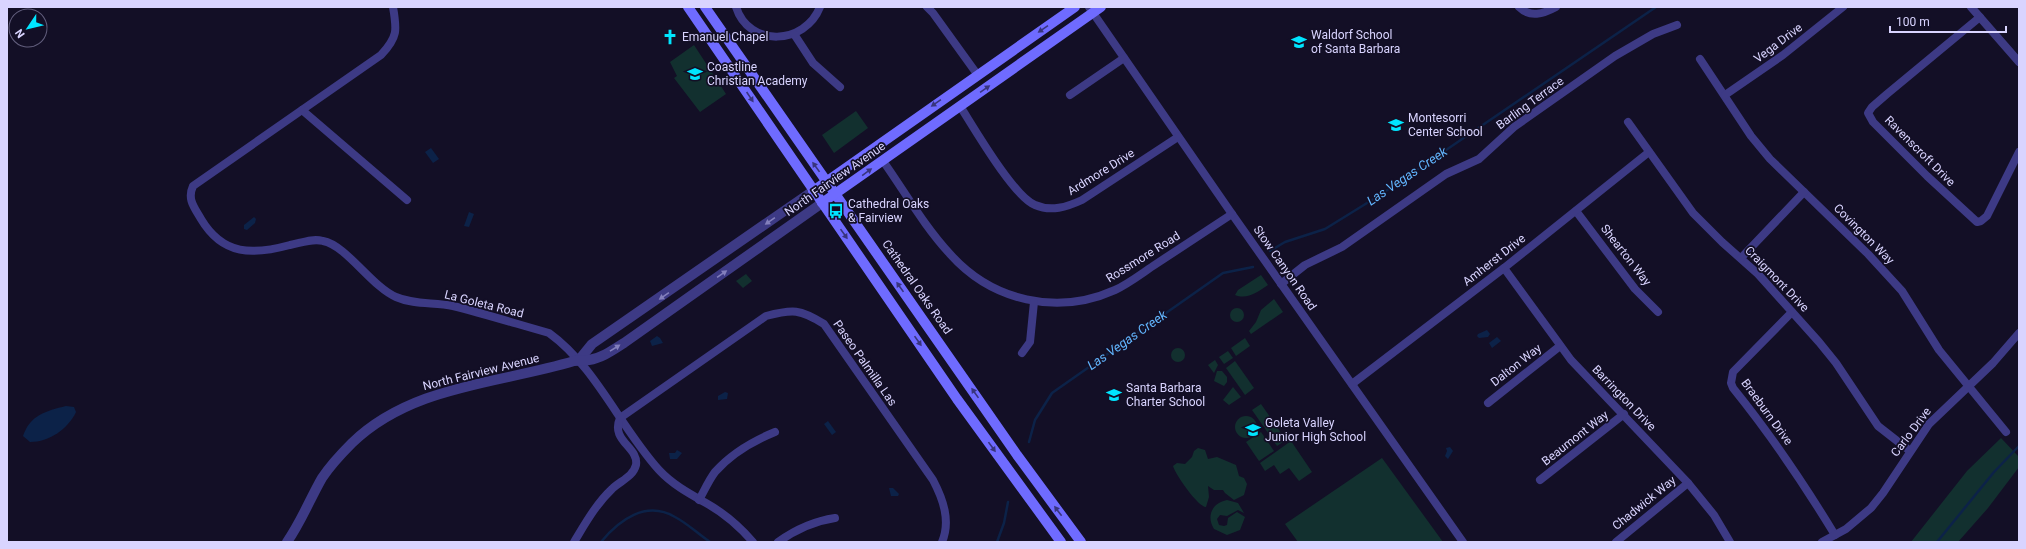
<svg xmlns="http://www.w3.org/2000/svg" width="2026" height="549" font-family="Roboto,sans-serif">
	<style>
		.green { fill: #12302f }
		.water { fill: #0c2248 }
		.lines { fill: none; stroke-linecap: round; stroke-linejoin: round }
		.stream { stroke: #0c2248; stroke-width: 2.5 }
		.minor { stroke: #3d3a85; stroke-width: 8 }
		.tertiary { stroke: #3d3a85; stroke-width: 10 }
		.secondary { stroke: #6f6bff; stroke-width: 10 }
		.oneway { fill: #38347d }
		.oneway2 { fill: #837fbc }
		.labels { text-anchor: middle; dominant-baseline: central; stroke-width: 3.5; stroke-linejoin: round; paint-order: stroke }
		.poi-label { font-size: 12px; fill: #d9d4ff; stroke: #130f26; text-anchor: start }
		.street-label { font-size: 12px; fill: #d9d4ff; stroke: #130f26 }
		.water-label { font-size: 13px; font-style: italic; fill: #62b6ff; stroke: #130f26 }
	</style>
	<rect width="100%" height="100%" fill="#130f26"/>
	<g class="green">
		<polygon points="694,45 726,94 700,112 674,78 677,76 670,62"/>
		<polygon points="856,111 868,128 834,153 822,135"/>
		<polygon points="746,274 752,281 743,288 736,281"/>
		<path d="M1261,275L1268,285C1258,292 1247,300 1235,295L1238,290Z"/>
		<polygon points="1274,299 1283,312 1251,334 1249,331 1256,322 1261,310"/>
		<circle cx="1237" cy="315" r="7"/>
		<polygon points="1245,338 1250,346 1236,356 1231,348"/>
		<circle cx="1178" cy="355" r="7"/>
		<polygon points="1228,351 1233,358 1224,364 1219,357"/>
		<polygon points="1215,360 1218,365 1214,373 1208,365"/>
		<polygon points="1235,361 1254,388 1245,395 1226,368"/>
		<polygon points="1217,371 1222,371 1227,377 1227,382 1224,386 1214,381"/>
		<polygon points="1233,387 1241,397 1229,405 1223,400"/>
		<polygon points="1261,404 1286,440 1277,446 1252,410"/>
		<circle cx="1246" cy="427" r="11"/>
		<polygon points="1261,432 1274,451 1259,461 1246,442"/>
		<polygon points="2001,438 2019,457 2019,467 1988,508 1958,542 1911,542 1967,471"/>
		<polygon points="1291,441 1312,472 1299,481 1289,468 1280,474 1274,465 1265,471 1260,463"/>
		<path d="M1198,448L1205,450L1208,459L1217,457L1236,465L1239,476L1244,478L1247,484L1244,495L1234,500L1225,493L1223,490H1214L1208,486L1209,497L1206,507C1198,507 1175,474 1173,466L1177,463L1185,464L1192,457L1194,451Z"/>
		<polygon points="1382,458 1443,542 1298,542 1285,524"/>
		<path d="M1227,500L1238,503L1244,513L1238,510L1227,516L1220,515L1217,519L1219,525L1224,526L1227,525L1228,518L1237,512L1245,517L1240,530L1227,535L1214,529C1206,516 1212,503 1227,500Z"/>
	</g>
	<g class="water">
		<polygon points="431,148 439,159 433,163 425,152"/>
		<polygon points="469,212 474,214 469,227 464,226"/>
		<polygon points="254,217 256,219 255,223 247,230 244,229 244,225"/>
		<polygon points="1487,330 1490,334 1488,337 1479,338 1477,336 1478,334"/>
		<polygon points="657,336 660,338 663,343 652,346 650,341"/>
		<polygon points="1497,337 1501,341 1492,348 1489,343"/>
		<polygon points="725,392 728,393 727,399 718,400 718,396"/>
		<path d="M66,406L74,407L76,412C68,429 49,442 30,442L23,436C30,415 46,411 66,406Z"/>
		<polygon points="828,421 836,432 832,435 824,424"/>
		<polygon points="1446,448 1450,447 1453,451 1448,459 1445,456 1447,451"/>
		<polygon points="677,450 682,453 677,459 670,459 669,453 675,453"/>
		<polygon points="889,488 893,488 899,494 898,496 891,496"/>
	</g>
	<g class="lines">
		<g class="stream">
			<polyline points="1270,251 1285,242 1325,229 1380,195 1656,7"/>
			<polyline points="1029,442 1035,420 1052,393 1223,273 1253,267"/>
			<path d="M601,542C619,520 646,500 675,517C687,523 698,534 710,542"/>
			<polyline points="997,542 1004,523 1008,502"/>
			<polyline points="1937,542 1994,472 2019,446"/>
		</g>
		<g class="minor">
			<path d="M393,7C397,30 398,37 381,55L193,186C187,199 194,207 201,219C223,256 253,255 290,245C301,243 312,238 323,241C346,245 372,287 396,297C414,305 434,302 453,306C485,314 517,324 549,333C596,367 620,427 659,470C673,485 690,494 706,503C724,513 740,527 753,542"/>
			<path d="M736,7C749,48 805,45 820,7"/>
			<polyline points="927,7 933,13 977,74"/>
			<polyline points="1089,7 1232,214 1463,542"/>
			<path d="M1519,7C1530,18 1543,14 1556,7"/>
			<polyline points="1971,7 2019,62"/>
			<polyline points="1980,17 1887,94 1872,107 1868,113 1873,122 1927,176 1977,222 1981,221 1987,216 2019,152"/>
			<polyline points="794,34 813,63 840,87"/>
			<polyline points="1700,59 1751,136 1770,159 1868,254 1902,291 1939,350 2006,432"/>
			<polyline points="1070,95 1124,58"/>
			<polyline points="1725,95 1783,55 1843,7"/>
			<path d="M960,106C974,128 1014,197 1035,205C1051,212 1067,207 1082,200L1178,137"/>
			<polyline points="302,110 407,200"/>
			<polyline points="1628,122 1693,213 1722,242 1758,274 1819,342 1836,363 1878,426 1910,451"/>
			<path d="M883,161C905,192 924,226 950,254C992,301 1057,316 1115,290C1128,284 1141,274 1153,266C1180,248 1206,231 1232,214"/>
			<polyline points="1576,211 1635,289 1658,312"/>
			<polyline points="1741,258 1804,192"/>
			<polyline points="1504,268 1571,360 1688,483 1714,515 1730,542"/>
			<polyline points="1281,284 1305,265 1342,247 1446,174 1479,159 1514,127 1615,56 1653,34 1677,25"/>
			<path d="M1792,312L1733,372L1731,383L1733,388C1771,435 1804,484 1835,535"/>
			<polyline points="1022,353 1030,342 1034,302"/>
			<polyline points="1352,384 1504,268 1649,152"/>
			<polyline points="1488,403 1560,346"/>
			<polyline points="1540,480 1624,414"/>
			<path d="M699,500C704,491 709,480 715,472C731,454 753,441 775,432"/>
			<path d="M574,542C585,524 596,504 612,489C620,481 633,477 636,465C639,447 610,441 620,418L766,316C793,309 800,309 824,324L933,480C943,499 951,521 942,542"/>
			<path d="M778,542C795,530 814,521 835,518"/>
			<polyline points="1616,542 1688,483"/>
			<polyline points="1822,542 1846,529 1871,508 1883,493 1929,424 1993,363 2019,333"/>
		</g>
		<g class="tertiary">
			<polyline points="579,360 592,344 813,191"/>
			<path d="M287,542C301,522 310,499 322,478C330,466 341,454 352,443C412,385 498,384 574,361C579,360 584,361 589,360C602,358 613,350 624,343L822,203"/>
		</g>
		<g class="secondary">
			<polyline points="688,7 957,399 1061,542"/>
			<polyline points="705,7 1017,455 1081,542"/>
			<polyline points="813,191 1075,7"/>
			<polyline points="822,203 1101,7"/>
		</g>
	</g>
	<defs><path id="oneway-solid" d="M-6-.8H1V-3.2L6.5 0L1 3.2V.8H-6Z"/></defs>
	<g class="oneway">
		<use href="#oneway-solid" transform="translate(1043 29) rotate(146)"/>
		<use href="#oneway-solid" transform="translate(985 89) rotate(-35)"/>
		<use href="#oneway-solid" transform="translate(750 97) rotate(56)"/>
		<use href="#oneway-solid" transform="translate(936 103) rotate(145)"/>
		<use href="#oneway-solid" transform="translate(816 167) rotate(-126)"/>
		<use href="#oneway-solid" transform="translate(867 172) rotate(-36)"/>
		<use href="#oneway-solid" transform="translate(844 234) rotate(55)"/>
		<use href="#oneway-solid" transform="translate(900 287) rotate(-125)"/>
		<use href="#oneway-solid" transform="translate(918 341) rotate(55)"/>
		<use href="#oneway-solid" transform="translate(975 393) rotate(-125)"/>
		<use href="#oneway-solid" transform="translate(992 447) rotate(54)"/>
		<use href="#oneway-solid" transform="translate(1058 511) rotate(-127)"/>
	</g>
	<g class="oneway2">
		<use href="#oneway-solid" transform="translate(770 221) rotate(145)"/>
		<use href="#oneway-solid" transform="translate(722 274) rotate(-35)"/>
		<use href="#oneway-solid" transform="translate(664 296) rotate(145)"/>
		<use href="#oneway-solid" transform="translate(615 348) rotate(-32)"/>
	</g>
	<defs>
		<g id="church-bare" transform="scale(1.2)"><path d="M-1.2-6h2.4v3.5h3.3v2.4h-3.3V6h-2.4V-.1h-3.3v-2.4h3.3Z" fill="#00e5ff" stroke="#130f26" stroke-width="2.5" paint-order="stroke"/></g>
		<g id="school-bare" transform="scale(1.2)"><path d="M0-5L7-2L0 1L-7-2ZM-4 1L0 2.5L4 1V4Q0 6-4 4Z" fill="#00e5ff" stroke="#130f26" stroke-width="2.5" paint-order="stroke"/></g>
		<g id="bus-bare" transform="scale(1.2)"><path d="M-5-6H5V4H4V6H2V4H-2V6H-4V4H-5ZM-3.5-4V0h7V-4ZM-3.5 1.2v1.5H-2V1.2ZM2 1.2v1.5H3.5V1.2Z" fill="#00e5ff" stroke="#130f26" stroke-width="2.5" paint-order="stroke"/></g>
	</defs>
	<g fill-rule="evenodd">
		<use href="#church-bare" x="670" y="37"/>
		<use href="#school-bare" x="1299" y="42"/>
		<use href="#school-bare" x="695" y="74"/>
		<use href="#school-bare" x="1396" y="125"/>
		<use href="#bus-bare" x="836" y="211"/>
		<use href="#school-bare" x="1114" y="395"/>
		<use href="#school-bare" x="1253" y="430"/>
	</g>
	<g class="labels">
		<g class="poi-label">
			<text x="1311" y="35">Waldorf School<tspan x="1311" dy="14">of Santa Barbara</tspan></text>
			<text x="682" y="37">Emanuel Chapel</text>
			<text x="707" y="67">Coastline<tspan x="707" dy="14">Christian Academy</tspan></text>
			<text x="1408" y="118">Montesorri<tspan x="1408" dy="14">Center School</tspan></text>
			<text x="848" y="204">Cathedral Oaks<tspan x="848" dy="14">&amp; Fairview</tspan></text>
			<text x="1126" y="388">Santa Barbara<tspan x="1126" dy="14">Charter School</tspan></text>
			<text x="1265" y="423">Goleta Valley<tspan x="1265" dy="14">Junior High School</tspan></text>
		</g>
		<g class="street-label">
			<text transform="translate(1778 43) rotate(-37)">Vega Drive</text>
			<text transform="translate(1530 103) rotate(-36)">Barling Terrace</text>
			<text transform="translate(1920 151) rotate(45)">Ravenscroft Drive</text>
			<text transform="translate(1101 172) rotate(-32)">Ardmore Drive</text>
			<text transform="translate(835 179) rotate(-35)">North Fairview Avenue</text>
			<text transform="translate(1864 234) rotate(45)">Covington Way</text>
			<text transform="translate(1626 255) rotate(52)">Shearton Way</text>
			<text transform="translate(1143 257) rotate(-32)">Rossmore Road</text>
			<text transform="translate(1494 260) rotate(-38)">Amherst Drive</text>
			<text transform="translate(1285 268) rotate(55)">Stow Canyon Road</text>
			<text transform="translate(1777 279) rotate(46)">Craigmont Drive</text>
			<text transform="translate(917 287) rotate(55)">Cathedral Oaks Road</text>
			<text transform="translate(484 304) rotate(14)">La Goleta Road</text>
			<text transform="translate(865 363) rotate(55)">Paseo Palmilla Las</text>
			<text transform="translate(1516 365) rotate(-38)">Dalton Way</text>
			<text transform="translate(481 372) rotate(-14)">North Fairview Avenue</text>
			<text transform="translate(1624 398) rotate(46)">Barrington Drive</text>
			<text transform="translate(1767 412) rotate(54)">Braeburn Drive</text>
			<text transform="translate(1911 432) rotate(-53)">Carlo Drive</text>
			<text transform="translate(1575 438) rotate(-38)">Beaumont Way</text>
			<text transform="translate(1644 503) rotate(-39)">Chadwick Way</text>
		</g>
		<g class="water-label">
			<text transform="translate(1407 176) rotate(-34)">Las Vegas Creek</text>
			<text transform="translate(1127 340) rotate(-35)">Las Vegas Creek</text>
		</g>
	</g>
	<rect width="2026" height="549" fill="none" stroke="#d9d4ff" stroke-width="16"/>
	<g transform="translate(28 28) rotate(235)"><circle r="19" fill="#130f26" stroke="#625e7d"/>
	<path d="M0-3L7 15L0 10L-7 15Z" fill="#00e5ff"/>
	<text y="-6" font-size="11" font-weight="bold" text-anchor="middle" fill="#d9d4ff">N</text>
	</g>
	<path d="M1890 26v6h116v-6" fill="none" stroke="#d9d4ff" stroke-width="2"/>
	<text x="1896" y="26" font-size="12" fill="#d9d4ff" stroke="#130f26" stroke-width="3" paint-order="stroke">100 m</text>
</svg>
